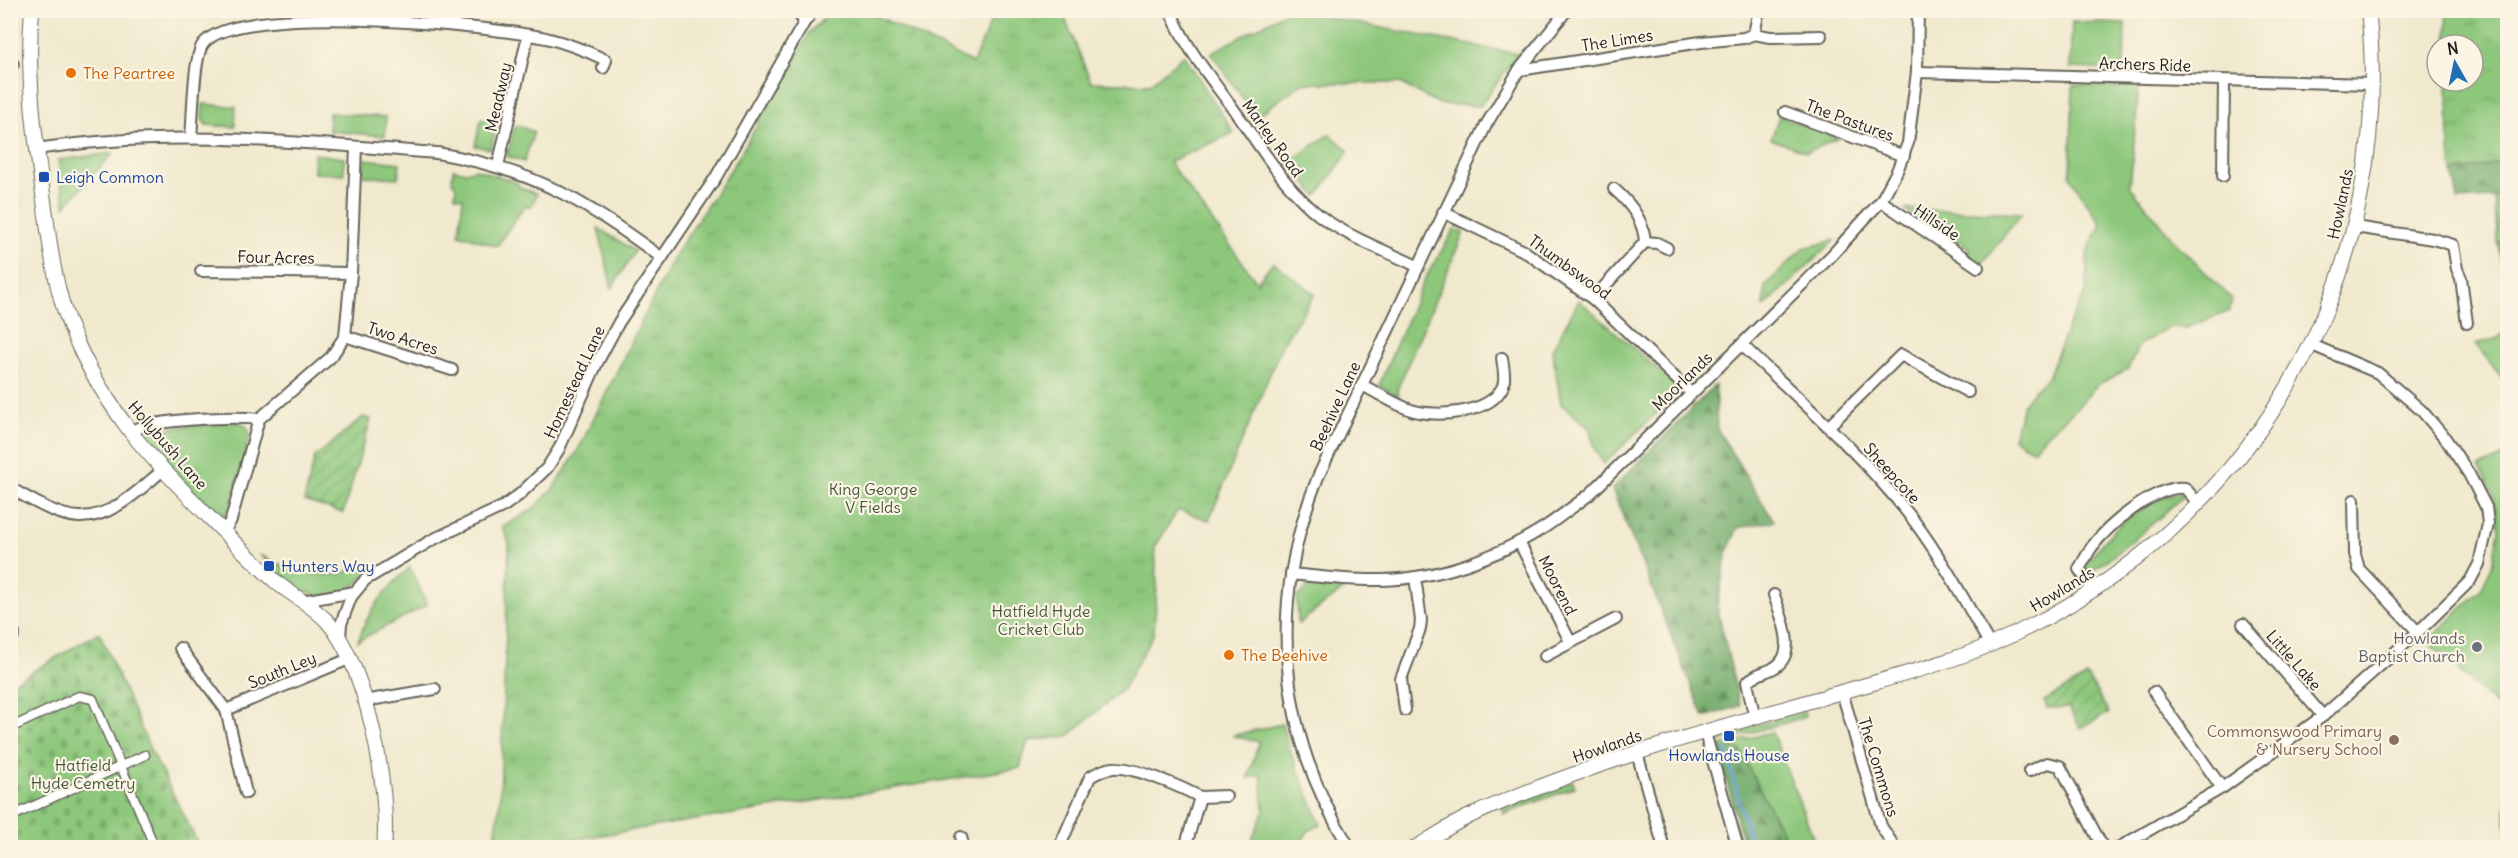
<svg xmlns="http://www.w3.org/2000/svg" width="2518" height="858" font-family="Delius,sans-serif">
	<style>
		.grass { fill: #8dc77b; stroke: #54724c; stroke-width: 1.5 }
		.forest { fill: url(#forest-firs); stroke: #476444; stroke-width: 1.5 }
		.cemetery { fill: url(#cemetery-stones); stroke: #54724c; stroke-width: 1.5 }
		.park { fill: url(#park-tufts); stroke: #54724c; stroke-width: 1.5 }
		.garden { fill: url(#garden-furrows); stroke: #54724c; stroke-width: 1.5 }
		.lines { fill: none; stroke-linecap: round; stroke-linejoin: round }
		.stream { stroke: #689ed5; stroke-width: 3 }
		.pedestrian-casing { stroke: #66645a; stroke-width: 11 }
		.minor-casing { stroke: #66645a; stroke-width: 14 }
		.tertiary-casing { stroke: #66645a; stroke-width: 16 }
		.pedestrian { stroke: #fff; stroke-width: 8 }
		.minor { stroke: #fff; stroke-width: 10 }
		.tertiary { stroke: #fff; stroke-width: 14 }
		.food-dot { fill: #e8710a; stroke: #fcf5e5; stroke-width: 2 }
		.transit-dot { fill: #1a4fb4; stroke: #fcf5e5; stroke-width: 2 }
		.worship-dot { fill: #6b7280; stroke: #fcf5e5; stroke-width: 2 }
		.education-dot { fill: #8d6e63; stroke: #fcf5e5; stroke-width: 2 }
		.labels { text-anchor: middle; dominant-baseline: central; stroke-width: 4.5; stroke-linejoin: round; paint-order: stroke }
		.street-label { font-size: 16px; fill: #1c1c1c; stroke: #fcf5e5 }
		.food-label { font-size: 16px; fill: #c56008; stroke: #fcf5e5; text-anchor: start }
		.transit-label { font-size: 16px; fill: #164399; stroke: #fcf5e5; text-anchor: start }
		.park-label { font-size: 16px; fill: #44583d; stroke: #fcf5e5 }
		.worship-label { font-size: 16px; fill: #5b616d; stroke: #fcf5e5; text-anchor: end }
		.education-label { font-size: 16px; fill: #785e54; stroke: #fcf5e5; text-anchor: end }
	</style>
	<defs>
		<pattern id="forest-firs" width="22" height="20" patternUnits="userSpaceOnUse" patternTransform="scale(1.5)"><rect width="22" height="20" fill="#72ac6b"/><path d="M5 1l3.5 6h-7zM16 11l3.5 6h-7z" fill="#5d8b57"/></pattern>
		<pattern id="cemetery-stones" width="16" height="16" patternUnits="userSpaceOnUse" patternTransform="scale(1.5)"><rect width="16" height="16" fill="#8dc77b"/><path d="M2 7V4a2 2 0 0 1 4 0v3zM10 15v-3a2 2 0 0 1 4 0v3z" fill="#79aa6a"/></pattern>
		<pattern id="park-tufts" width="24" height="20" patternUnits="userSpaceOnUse" patternTransform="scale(1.5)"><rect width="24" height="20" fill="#8dc77b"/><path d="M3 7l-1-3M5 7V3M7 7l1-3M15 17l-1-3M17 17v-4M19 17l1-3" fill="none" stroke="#79aa6a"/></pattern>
		<pattern id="garden-furrows" width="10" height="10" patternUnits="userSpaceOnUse" patternTransform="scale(1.5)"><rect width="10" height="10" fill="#8dc77b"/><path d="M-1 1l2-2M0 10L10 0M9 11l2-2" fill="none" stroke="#79aa6a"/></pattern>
	</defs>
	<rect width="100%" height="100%" fill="#fcf5e5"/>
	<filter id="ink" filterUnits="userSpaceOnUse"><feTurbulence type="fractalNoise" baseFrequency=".0167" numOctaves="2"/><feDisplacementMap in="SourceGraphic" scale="12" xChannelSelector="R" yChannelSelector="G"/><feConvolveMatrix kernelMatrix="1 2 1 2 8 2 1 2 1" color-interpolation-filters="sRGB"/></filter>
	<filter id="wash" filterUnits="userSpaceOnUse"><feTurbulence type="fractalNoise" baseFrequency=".008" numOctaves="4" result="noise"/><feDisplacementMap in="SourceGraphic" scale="24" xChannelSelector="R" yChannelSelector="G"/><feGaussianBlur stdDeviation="1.35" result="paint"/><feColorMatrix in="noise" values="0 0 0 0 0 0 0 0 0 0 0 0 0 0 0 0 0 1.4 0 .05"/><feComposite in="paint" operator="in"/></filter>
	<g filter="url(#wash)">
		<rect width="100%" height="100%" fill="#f0e9cd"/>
		<g class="grass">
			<polygon points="1294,11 1518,54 1480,106 1439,104 1400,83 1302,83 1256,117 1211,53 1288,11"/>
			<polygon points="2072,22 2125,24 2124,70 2070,68"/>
			<polygon points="2073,85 2139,86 2130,186 2175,242 2232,299 2230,311 2186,328 2170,327 2139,345 2128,369 2097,385 2077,408 2047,434 2033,450 2013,438 2023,404 2034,390 2048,377 2068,326 2087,290 2087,253 2101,224 2070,177"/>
			<polygon points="203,104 236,107 235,127 206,125 202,119"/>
			<polygon points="329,113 386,117 385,136 329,131"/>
			<polygon points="1779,116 1839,138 1807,152 1771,139"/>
			<polygon points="481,119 497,123 491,149 475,146"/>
			<polygon points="515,125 534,132 524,162 507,156"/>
			<polygon points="1330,134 1349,151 1317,196 1287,163"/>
			<polygon points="113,153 65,206 58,160"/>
			<polygon points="314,154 344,158 344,174 314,173"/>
			<polygon points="364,159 400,163 398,178 363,176"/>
			<polygon points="453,169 466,172 475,169 516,182 521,188 537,194 531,207 524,206 497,246 459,234 463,198 455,196 456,186 452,182"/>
			<polygon points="1904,209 2022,213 1980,266 1966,255 1970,249 1956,239 1953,242"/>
			<polygon points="598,228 635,251 612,288"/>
			<polygon points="1454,230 1464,232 1397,390 1399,397 1379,385 1424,280"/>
			<polygon points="1835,240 1764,307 1765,286 1804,248"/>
			<polygon points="1579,300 1674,384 1678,392 1604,464 1596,452 1589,428 1561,404 1552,350"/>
			<polygon points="2507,330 2507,384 2475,344 2499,338"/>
			<path d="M237,421C245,424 249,427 250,436L230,508L225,515L219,516L213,513L146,443L145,438L151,430Z"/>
			<polygon points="2507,455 2507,716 2428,641 2480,591 2492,566 2499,530 2493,493 2479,467"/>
			<path d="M2181,492L2185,494C2155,523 2123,550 2088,574L2084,567C2107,532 2139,503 2181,492Z"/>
			<path d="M260,555C284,568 310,577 337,574C346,573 356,568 364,565L371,569L348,592L320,597L295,587Z"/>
			<path d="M410,567L427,605L358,641C368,610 386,589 410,567Z"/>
			<polygon points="1309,586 1344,589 1298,624 1297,597"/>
			<polygon points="1804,712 1805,717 1716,743 1721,735"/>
			<polygon points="1282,724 1291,753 1321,825 1308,831 1298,847 1249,847 1264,811 1261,775 1248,778 1259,742 1232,736"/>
			<polygon points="1772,732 1817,847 1787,847 1786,840 1739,750 1718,749 1717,747"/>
			<polygon points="1573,781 1575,787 1504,814 1503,808"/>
		</g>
		<g class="forest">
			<polygon points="2507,160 2507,187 2494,198 2458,200 2453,173"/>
			<polygon points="2507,230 2507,333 2503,309 2506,289 2498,242 2503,241"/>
			<polygon points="1715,385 1717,429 1774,521 1738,528 1727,552 1717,607 1740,706 1704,717 1612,489"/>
			<polygon points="2507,736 2508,847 2506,848"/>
			<polygon points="1718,749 1739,749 1786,840 1787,847 1744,847"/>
		</g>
		<polygon class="cemetery" points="99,632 151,751 200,847 11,847 10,685"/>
		<g class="park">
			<polygon points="831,11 867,11 973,63 995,11 1062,11 1091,82 1149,84 1184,55 1234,133 1169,162 1257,282 1273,262 1315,294 1283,343 1209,520 1178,510 1155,547 1157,584 1154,633 1123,689 1068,736 1028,741 1020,768 539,845 538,847 494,847 500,799 509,542 502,527 532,510 553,489 577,452 673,258 738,158 810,32"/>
			<polygon points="2446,11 2508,11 2507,160 2453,173 2449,148 2448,81 2473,81 2473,45 2448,45"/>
			<polygon points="2507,187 2507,230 2503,241 2498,242 2494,198"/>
		</g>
		<g class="garden">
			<polygon points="363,417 371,419 343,513 304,501 315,457"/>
			<polygon points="2087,676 2109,713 2080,728 2069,708 2047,708 2044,701"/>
		</g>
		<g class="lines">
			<polyline class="stream" points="1726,750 1752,848"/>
		</g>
	</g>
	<g filter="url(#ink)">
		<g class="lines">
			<g class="pedestrian-casing">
				<g id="pedestrian">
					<polyline points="10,728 79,696 93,699 155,848"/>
					<polyline points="10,817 145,755"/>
				</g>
			</g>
			<g class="minor-casing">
				<g id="minor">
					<polyline points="794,10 805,21"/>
					<path d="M1170,10C1187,52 1217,85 1242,121C1266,155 1287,190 1320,216C1348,237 1386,251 1417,266"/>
					<polyline points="1754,34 1770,37 1821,36"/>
					<polyline points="10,64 13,64"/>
					<polyline points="1519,70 1701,42 1744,38 1754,34 1759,10"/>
					<polyline points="1917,72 2371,84"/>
					<polyline points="1785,112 1904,156"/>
					<path d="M191,138C193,118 193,58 203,44C237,0 490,26 546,38C567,43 587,51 606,60L603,68"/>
					<path d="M37,149C170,128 304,143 437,153C534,170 585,201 662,258"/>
					<polyline points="498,166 528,35"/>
					<polyline points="2223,176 2224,81"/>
					<path d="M1614,189C1629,202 1644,221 1645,242L1657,243L1667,248"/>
					<polyline points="1881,201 1978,267"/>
					<polyline points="1443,212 1524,251 1593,299 1690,392"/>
					<polyline points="2355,227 2433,239 2453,245 2457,269 2461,278 2467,323"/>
					<polyline points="201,271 351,273"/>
					<polyline points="1593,299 1645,242"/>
					<polyline points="345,336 452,370"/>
					<path d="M1742,345C1801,401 1864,456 1914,521C1943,560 1966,603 1990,645"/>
					<path d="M1362,385C1378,393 1394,404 1411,410C1436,418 1491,414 1503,386C1506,378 1503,366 1502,358"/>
					<polyline points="1828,427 1901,355 1968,392"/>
					<path d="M130,432C149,419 234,416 259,419"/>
					<path d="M10,488C30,499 56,516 79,517C112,518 140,489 163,470"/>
					<polyline points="2354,500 2355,554 2359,569 2418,632"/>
					<polyline points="224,532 231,520 259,419 331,357 345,336 351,273 356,147"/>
					<polyline points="1519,542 1570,641"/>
					<path d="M1291,574C1321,577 1351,581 1382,580C1437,579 1498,557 1545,527C1560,517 1575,505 1589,495L1832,255L1881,201L1897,171L1908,143L1917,72L1918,10"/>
					<path d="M2093,590L2079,569C2083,562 2087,555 2091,548C2108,525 2156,485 2185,488L2198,503"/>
					<polyline points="302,601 354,592"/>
					<polyline points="2243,624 2323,716"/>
					<polyline points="10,634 14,634"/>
					<polyline points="340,638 341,624 351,597 365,580 432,540 504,506 519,495 547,468 559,449 597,363 619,322 716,177 805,21 814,10"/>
					<polyline points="180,648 226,710 246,793"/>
					<polyline points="1545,656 1616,619"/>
					<polyline points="1842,692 1881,826 1895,848"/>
					<polyline points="2154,692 2222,788"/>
					<polyline points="364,701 435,689"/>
					<polyline points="226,710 349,659"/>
					<polyline points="1405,710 1401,679 1420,629 1421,620 1415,577"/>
					<path d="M1755,719L1747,682C1757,673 1761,674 1772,669C1800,655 1781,617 1774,595"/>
					<polyline points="1705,733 1738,848"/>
					<polyline points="1637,753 1664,848"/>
					<polyline points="2029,771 2047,763 2060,766 2103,848"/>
					<polyline points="1200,797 1226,796"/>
					<polyline points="961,837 964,848"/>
					<path d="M1059,848L1090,777C1098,772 1104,769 1113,768C1133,766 1181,787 1200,797L1185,848"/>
					<path d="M1350,848C1277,732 1268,602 1318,477L1486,125L1519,70L1567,10"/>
					<polyline points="2118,848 2222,788 2323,716 2418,632 2470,581 2479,564 2488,524 2486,507 2469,474 2445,438 2422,411 2378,373 2312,345"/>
				</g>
			</g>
			<g class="tertiary-casing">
				<g id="tertiary">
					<path d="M32,10C26,75 35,138 44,201C49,237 53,274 64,309C78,352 103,395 130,431C152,460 179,486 204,512C228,536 251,560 276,582C292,595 311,605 326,620C367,664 390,789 384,848"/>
					<path d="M1415,848C1433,837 1451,825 1470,816C1587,763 1714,729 1838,693C1889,678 1943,665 1992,644C2122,589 2233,490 2300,365C2358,258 2382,132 2368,10"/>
				</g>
			</g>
			<use href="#pedestrian" class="pedestrian"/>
			<use href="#minor" class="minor"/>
			<use href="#tertiary" class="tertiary"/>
		</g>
	</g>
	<g class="food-dot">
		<circle cx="71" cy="73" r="6"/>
		<circle cx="1229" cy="655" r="6"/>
	</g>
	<g class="transit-dot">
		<rect x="38" y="171" width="12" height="12" rx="3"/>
		<rect x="263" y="560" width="12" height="12" rx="3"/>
		<rect x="1723" y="730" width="12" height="12" rx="3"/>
	</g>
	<circle class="worship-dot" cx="2477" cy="647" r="6"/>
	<circle class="education-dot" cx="2394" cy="740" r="6"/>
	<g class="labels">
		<g class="street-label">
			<text transform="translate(1617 40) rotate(-9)">The Limes</text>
			<text transform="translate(2145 64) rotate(2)">Archers Ride</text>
			<text transform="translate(498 97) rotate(-77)">Meadway</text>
			<text transform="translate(1850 120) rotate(20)">The Pastures</text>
			<text transform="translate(1273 138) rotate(54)">Marley Road</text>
			<text transform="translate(2340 204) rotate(-78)">Howlands</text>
			<text transform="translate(1937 222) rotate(34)">Hillside</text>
			<text transform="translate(276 257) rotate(1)">Four Acres</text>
			<text transform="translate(1570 267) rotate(36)">Thumbswood</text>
			<text transform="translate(403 338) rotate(18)">Two Acres</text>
			<text transform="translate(1682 381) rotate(-44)">Moorlands</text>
			<text transform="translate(574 382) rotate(-65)">Homestead Lane</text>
			<text transform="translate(1335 406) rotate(-65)">Beehive Lane</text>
			<text transform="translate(168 445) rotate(49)">Hollybush Lane</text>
			<text transform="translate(1892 473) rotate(48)">Sheepcote</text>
			<text transform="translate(1558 585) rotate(63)">Moorend</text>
			<text transform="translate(2062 589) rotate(-31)">Howlands</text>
			<text transform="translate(2294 660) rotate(49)">Little Lake</text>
			<text transform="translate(282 670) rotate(-22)">South Ley</text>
			<text transform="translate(1607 746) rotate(-19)">Howlands</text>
			<text transform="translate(1879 767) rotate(73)">The Commons</text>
		</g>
		<g class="food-label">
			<text x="83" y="73">The Peartree</text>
			<text x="1241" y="655">The Beehive</text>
		</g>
		<g class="transit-label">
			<text x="56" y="177">Leigh Common</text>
			<text x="281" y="566">Hunters Way</text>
			<text x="1729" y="755" text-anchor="middle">Howlands House</text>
		</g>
		<g class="park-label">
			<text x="873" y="489">King George<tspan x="873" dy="18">V Fields</tspan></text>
			<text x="1041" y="611">Hatfield Hyde<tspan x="1041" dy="18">Cricket Club</tspan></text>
			<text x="83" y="765">Hatfield<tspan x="83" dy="18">Hyde Cemetry</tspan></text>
		</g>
		<g class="worship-label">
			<text x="2465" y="638">Howlands<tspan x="2465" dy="18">Baptist Church</tspan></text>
		</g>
		<g class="education-label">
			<text x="2382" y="731">Commonswood Primary<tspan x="2382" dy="18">&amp; Nursery School</tspan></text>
		</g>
	</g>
	<rect width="2518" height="858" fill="none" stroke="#fcf5e5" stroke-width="36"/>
	<g transform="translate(2455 63) rotate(351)"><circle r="28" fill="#fcf5e5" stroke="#a29e95" stroke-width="1.5"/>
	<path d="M0-4.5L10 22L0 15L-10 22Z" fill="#1f6fb2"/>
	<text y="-9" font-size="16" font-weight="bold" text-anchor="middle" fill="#1c1c1c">N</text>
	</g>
</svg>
